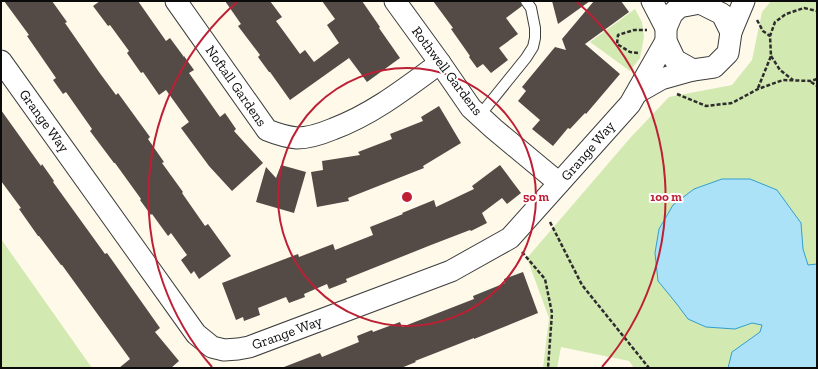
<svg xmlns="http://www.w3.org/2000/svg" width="818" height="369" font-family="'Zilla Slab',serif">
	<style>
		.green { fill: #d3e9b2 }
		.water { fill: #ace2f8; stroke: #319ed0 }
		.building { fill: #544b47 }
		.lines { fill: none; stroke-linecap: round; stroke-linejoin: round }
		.service-casing { stroke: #3e3e3e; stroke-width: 12 }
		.minor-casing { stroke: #3e3e3e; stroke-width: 23 }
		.path { stroke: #2d2d2d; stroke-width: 2.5; stroke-dasharray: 4 2; stroke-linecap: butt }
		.service { stroke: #fff; stroke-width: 10 }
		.minor { stroke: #fff; stroke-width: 21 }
		.ring { fill: none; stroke: #bd2035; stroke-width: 2 }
		.labels { text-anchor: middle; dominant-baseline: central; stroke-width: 4; stroke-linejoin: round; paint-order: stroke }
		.street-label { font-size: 14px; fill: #0b0b0b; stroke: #fff }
		.centre { fill: #bd2035; stroke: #fff; stroke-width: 2 }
		.ring-label { font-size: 12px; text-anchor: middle; font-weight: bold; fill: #bd2035; stroke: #fff; stroke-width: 4; stroke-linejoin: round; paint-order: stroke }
	</style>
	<rect width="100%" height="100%" fill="#fff9e9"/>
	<g class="green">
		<polygon points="771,1 817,1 817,368 634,368 629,361 561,347 557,368 543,368 549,318 527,258 631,137 669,97 732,85 752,60 762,12"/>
		<polygon points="635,9 642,22 644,37 640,58 630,71 590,42"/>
		<polygon points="1,239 92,368 1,368"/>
	</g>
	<polygon class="water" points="722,179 750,179 777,190 801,223 803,249 808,265 817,264 817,368 728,368 732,352 760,332 762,325 752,323 735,329 706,327 688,319 676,303 658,281 655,253 659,229 673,205 694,189"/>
	<g class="building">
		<polygon points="4,1 52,1 67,22 65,23 99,72 116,95 118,93 150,137 148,139 164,162 162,163 183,192 182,193 205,226 208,224 231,256 199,279 194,271 191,274 181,260 187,255 171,233 168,236 152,214 151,215 140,200 141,199 115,163 114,163 90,131 92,129 66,92 63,94 53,80 56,78 27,36 29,35"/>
		<polygon points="100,1 138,1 166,41 170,38 184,57 184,56 194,70 189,73 220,117 225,113 236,129 234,131 263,163 232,191 209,166 181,128 189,122 166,90 159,95 143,72 141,73 127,53 129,51 110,25 108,26 93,6"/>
		<polygon points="225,1 270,1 282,17 276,21 287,36 300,54 305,50 314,62 339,43 327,25 335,19 322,1 362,1 380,27 379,28 400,58 367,82 349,58 290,100 270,72 269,72 258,57 260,55 238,26 241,24"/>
		<polygon points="433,1 520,1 522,6 506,18 518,34 499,48 508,60 491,73 483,64 477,68 469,57 470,56 451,29 453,28"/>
		<polygon points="552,1 590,1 558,24"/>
		<polygon points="594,1 621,1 629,12 585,44 620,74 586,114 585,113 570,129 568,128 553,146 532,129 540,120 518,101 526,91 522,87 555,47 566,50 562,39"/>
		<polygon points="439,106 461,143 423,166 424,168 348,198 349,201 317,207 311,172 323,170 322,161 360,155 358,152 392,139 390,134 423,121 421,117"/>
		<polygon points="1,110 41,166 42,164 54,181 53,182 105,254 107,253 160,328 155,332 179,361 171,368 119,368 130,359 62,265 61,265 39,236 38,236 19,209 21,208 1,181"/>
		<polygon points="281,165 306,172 294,213 256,202 266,167 276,178"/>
		<polygon points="500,165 521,193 507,204 502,198 482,213 487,223 471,231 470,230 431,245 346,279 347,282 329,289 327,284 304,294 305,297 289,303 286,297 258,308 260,315 244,321 243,317 236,320 222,283 298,254 299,257 333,244 335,250 373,235 370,227 403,214 402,213 434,200 436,207 474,189 472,186"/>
		<polygon points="523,272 538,313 474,339 474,338 415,361 416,362 401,368 284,368 284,367 320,353 322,357 359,342 357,336 372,330 373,332 400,322 402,327 474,299 473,296 505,283 504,279"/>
	</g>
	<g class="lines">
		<g class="service-casing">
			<polyline id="service" points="480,115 526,58 533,47 535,38 535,28 531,8 526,1"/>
		</g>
		<g class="minor-casing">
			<g id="minor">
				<path d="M176,1L267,130C277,134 287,137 297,138C310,138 321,134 333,129C373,114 406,88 440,63"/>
				<polyline points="395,1 440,63 471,108 494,129 559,183"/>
				<polyline points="652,1 666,28"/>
				<polygon points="700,3 722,14 731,32 728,53 714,67 693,70 675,60 666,41 666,28 672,14 679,7"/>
				<polyline points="731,32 744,1"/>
				<polyline points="1,61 196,334 212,347 224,350 238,349 249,347 451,271 510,238 630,104 666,41"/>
				<polyline points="638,92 661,79 693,70"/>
			</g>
		</g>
		<g class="path">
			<polyline points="757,20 763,31 770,36"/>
			<polyline points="638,53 630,52 617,44 618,35 634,30 647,30"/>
			<polyline points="771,56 780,70 793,80"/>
			<polyline points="811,82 817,86"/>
			<polyline points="758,88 771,56 770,36 775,22 786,14 804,8 817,11"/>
			<polyline points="677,94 706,106 732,103 758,89 783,80 811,81 817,79"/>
			<polyline points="550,222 582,285 649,368"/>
			<polyline points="522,252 545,279 552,313 548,368"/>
		</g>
		<use href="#service" class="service"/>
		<use href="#minor" class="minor"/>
	</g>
	<g class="ring">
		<circle cx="407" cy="197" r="129"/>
		<path d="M212 367A259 259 0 0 1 237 2M577 2A259 259 0 0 1 602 367"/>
	</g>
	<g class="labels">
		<g class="street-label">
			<text transform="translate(447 71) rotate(53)">Rothwell Gardens</text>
			<text transform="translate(236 86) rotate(55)">Noftall Gardens</text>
			<text transform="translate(44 121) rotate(54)">Grange Way</text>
			<text transform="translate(588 151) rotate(-49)">Grange Way</text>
			<text transform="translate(287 333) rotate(-20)">Grange Way</text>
		</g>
	</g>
	<circle cx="407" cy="197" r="6" class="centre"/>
	<g class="ring-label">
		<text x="536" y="201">50 m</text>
		<text x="666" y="201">100 m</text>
	</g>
	<rect width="818" height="369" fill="none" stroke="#0b0b0b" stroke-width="4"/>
</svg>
